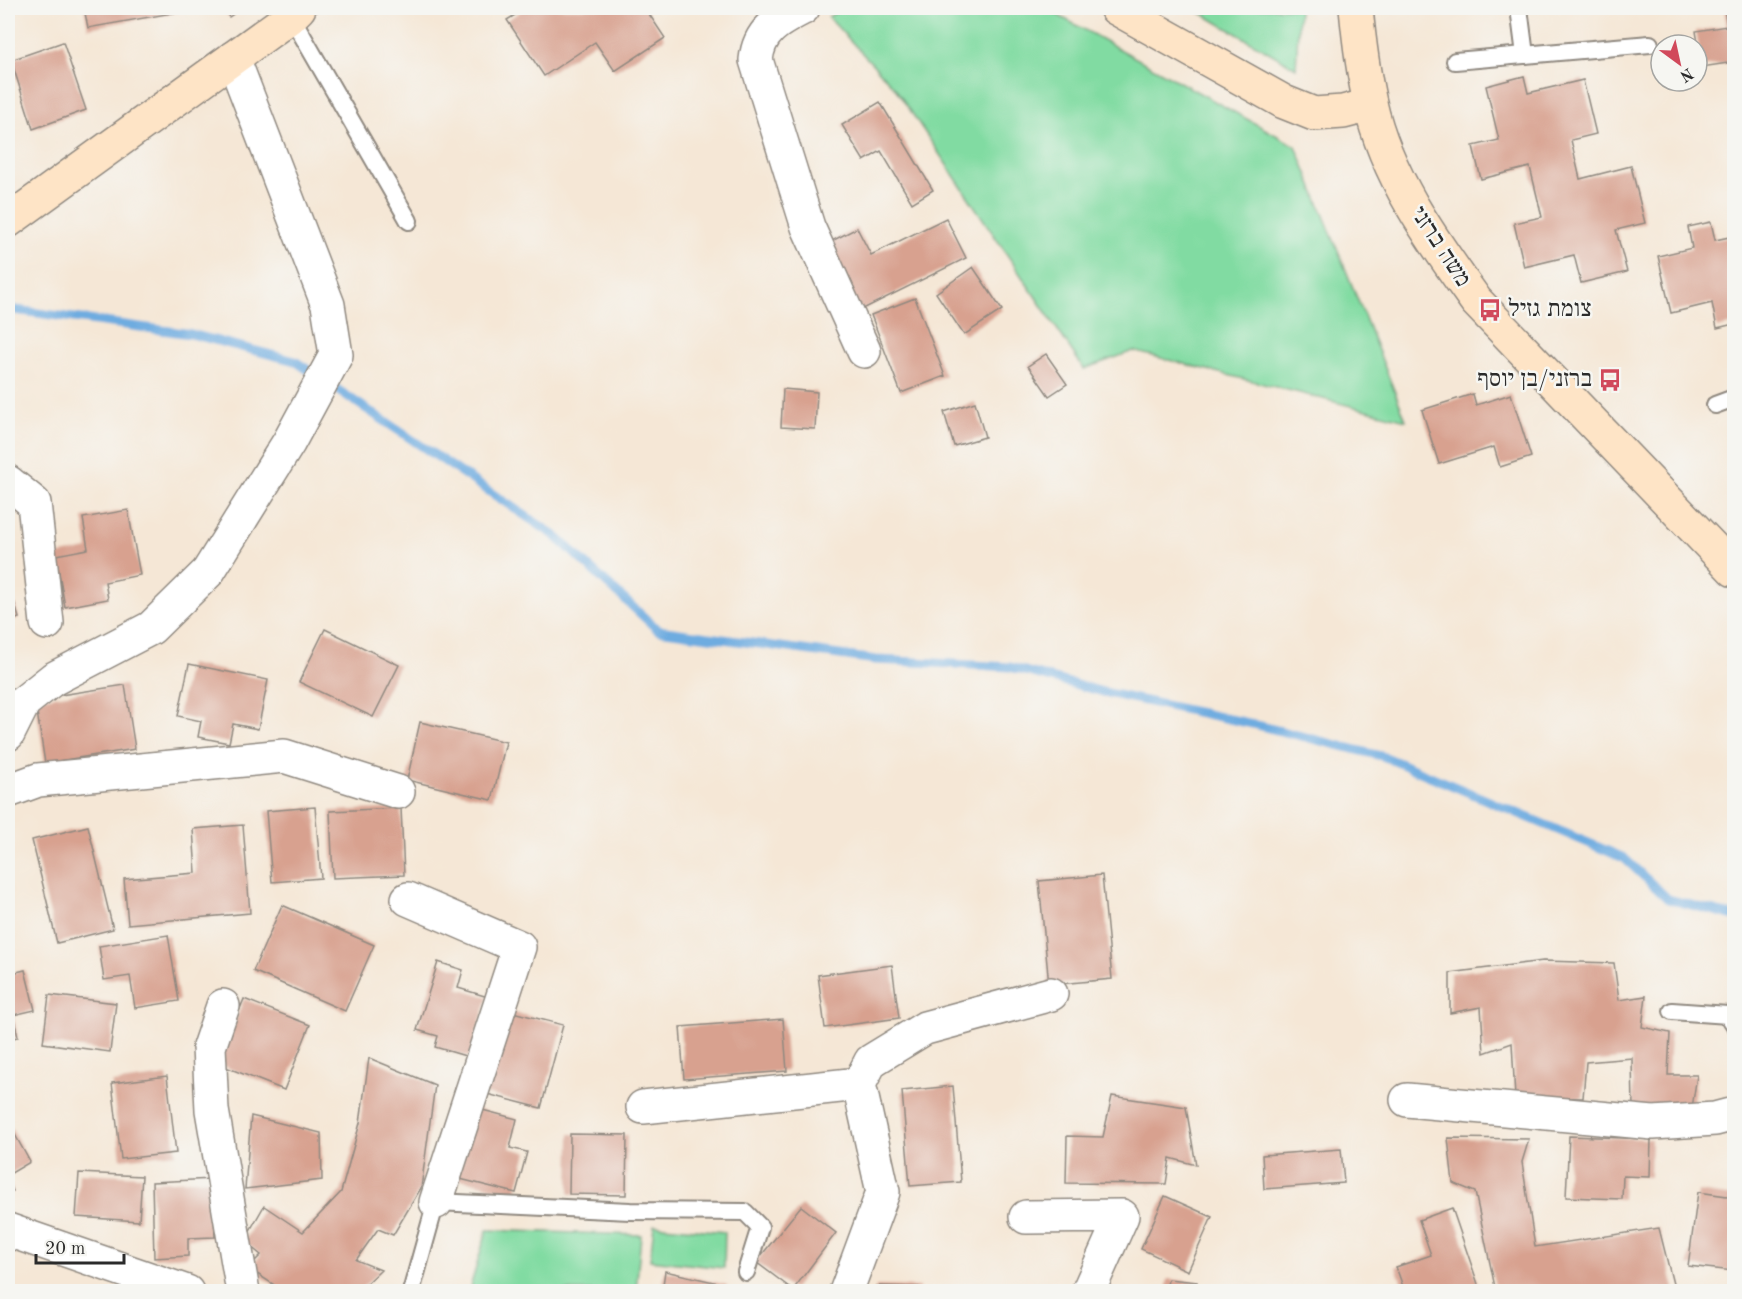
<svg xmlns="http://www.w3.org/2000/svg" width="1742" height="1299" font-family="'Old Standard TT','Frank Ruhl Libre',serif">
	<style>
		.green { fill: #81dba2; stroke: #568366; stroke-width: 1.5 }
		.lines { fill: none; stroke-linecap: round; stroke-linejoin: round }
		.stream { stroke: #6eace0; stroke-width: 9 }
		.building { fill: #d8a18f }
		.lane-casing { stroke: #908980; stroke-width: 20 }
		.street-casing { stroke: #908980; stroke-width: 36 }
		.secondary-casing { stroke: #908980; stroke-width: 36 }
		.lane { stroke: #fff; stroke-width: 16 }
		.street { stroke: #fff; stroke-width: 33 }
		.secondary { stroke: #fee4c6; stroke-width: 33 }
		.labels { text-anchor: middle; dominant-baseline: central; stroke-width: 5; stroke-linejoin: round; paint-order: stroke }
		.street-label { font-size: 24px; fill: #2b2b2b; stroke: #f6f6f2 }
		.poi-label { font-size: 24px; fill: #2b2b2b; stroke: #f6f6f2; text-anchor: start }
	</style>
	<rect width="100%" height="100%" fill="#f6f6f2"/>
	<filter id="ink" filterUnits="userSpaceOnUse"><feTurbulence type="fractalNoise" baseFrequency=".0167" numOctaves="2"/><feDisplacementMap in="SourceGraphic" scale="12" xChannelSelector="R" yChannelSelector="G"/><feConvolveMatrix kernelMatrix="1 2 1 2 8 2 1 2 1" color-interpolation-filters="sRGB"/></filter>
	<filter id="wash" filterUnits="userSpaceOnUse"><feTurbulence type="fractalNoise" baseFrequency=".008" numOctaves="4" result="noise"/><feDisplacementMap in="SourceGraphic" scale="24" xChannelSelector="R" yChannelSelector="G"/><feGaussianBlur stdDeviation="1.35" result="paint"/><feColorMatrix in="noise" values="0 0 0 0 0 0 0 0 0 0 0 0 0 0 0 0 0 1.4 0 .05"/><feComposite in="paint" operator="in"/></filter>
	<g filter="url(#wash)">
		<rect width="100%" height="100%" fill="#f5e7d6"/>
		<g class="green">
			<polygon points="844,8 1045,8 1296,146 1406,420 1133,351 1084,369 895,88 828,17"/>
			<polygon points="1192,8 1299,8 1296,68"/>
			<polygon points="654,1225 725,1232 724,1268 650,1260"/>
			<polygon points="487,1230 641,1235 636,1291 469,1291"/>
		</g>
		<g class="lines">
			<polyline class="stream" points="8,309 191,334 295,361 554,535 658,630 876,660 1010,667 1103,692 1253,724 1385,757 1624,858 1668,899 1734,916"/>
		</g>
		<g id="blocks">
			<g class="building">
				<polygon points="84,8 177,8 178,12 88,28"/>
				<polygon points="222,8 242,8 229,17"/>
				<polygon points="526,8 645,8 665,38 615,71 595,42 544,76 507,20"/>
				<polygon points="1724,8 1734,8 1734,62 1702,67 1696,31 1727,26"/>
				<polygon points="63,42 86,110 33,129 11,60"/>
				<polygon points="1524,76 1528,93 1583,80 1596,134 1571,140 1580,179 1631,166 1645,223 1616,230 1627,272 1581,283 1574,255 1524,267 1514,223 1542,217 1530,167 1481,179 1473,146 1499,140 1486,86"/>
				<polygon points="880,102 933,190 912,203 881,151 864,161 842,125"/>
				<polygon points="946,218 966,258 857,312 824,245 857,228 871,255"/>
				<polygon points="1711,222 1715,240 1734,236 1734,324 1717,328 1712,303 1671,313 1658,256 1692,248 1688,227"/>
				<polygon points="973,267 1002,310 964,335 936,293"/>
				<polygon points="915,298 945,376 901,393 871,315"/>
				<polygon points="1046,354 1067,384 1049,396 1028,366"/>
				<polygon points="783,389 817,392 815,429 781,427"/>
				<polygon points="1473,394 1476,405 1511,394 1531,457 1500,467 1494,447 1439,464 1422,410"/>
				<polygon points="975,402 985,437 954,446 944,412"/>
				<polygon points="128,510 140,575 105,582 108,599 65,607 56,555 88,549 83,518"/>
				<polygon points="8,581 19,618 8,622"/>
				<polygon points="325,629 399,665 373,717 299,682"/>
				<polygon points="189,664 268,680 258,729 233,724 229,743 198,737 201,721 178,716"/>
				<polygon points="125,685 135,749 45,763 35,699"/>
				<polygon points="420,722 506,742 492,800 407,780"/>
				<polygon points="315,807 321,878 272,882 266,811"/>
				<polygon points="401,808 404,875 333,878 330,811"/>
				<polygon points="243,825 250,913 128,924 124,879 196,873 193,829"/>
				<polygon points="88,826 113,929 57,943 32,840"/>
				<polygon points="1102,875 1112,979 1049,985 1039,881"/>
				<polygon points="282,905 374,945 345,1011 253,971"/>
				<polygon points="168,935 179,1001 135,1008 130,976 104,980 99,946"/>
				<polygon points="1543,961 1614,963 1619,1000 1646,996 1642,1027 1670,1033 1668,1075 1697,1075 1692,1108 1633,1109 1632,1058 1586,1062 1583,1098 1515,1097 1512,1043 1484,1053 1481,1007 1450,1013 1450,973"/>
				<polygon points="438,962 463,970 458,988 488,997 469,1057 435,1047 438,1036 417,1030"/>
				<polygon points="892,965 899,1018 825,1028 818,975"/>
				<polygon points="25,970 35,1010 13,1015 18,1037 8,1039 8,974"/>
				<polygon points="49,995 116,1003 110,1052 43,1043"/>
				<polygon points="244,999 310,1025 284,1090 218,1064"/>
				<polygon points="501,1009 563,1025 541,1108 479,1092"/>
				<polygon points="783,1019 787,1071 684,1079 680,1027"/>
				<polygon points="369,1058 435,1085 421,1188 393,1235 378,1229 356,1260 381,1270 358,1292 321,1292 314,1287 312,1292 285,1292 248,1268 261,1255 244,1241 264,1206 303,1232 341,1192 360,1123"/>
				<polygon points="167,1076 176,1153 121,1159 112,1083"/>
				<polygon points="953,1086 961,1182 910,1186 902,1091"/>
				<polygon points="1112,1096 1186,1107 1196,1165 1170,1158 1166,1184 1066,1183 1067,1136 1103,1137"/>
				<polygon points="471,1107 517,1119 510,1148 527,1152 516,1193 452,1177"/>
				<polygon points="251,1116 321,1133 322,1180 245,1189"/>
				<polygon points="8,1122 30,1162 8,1175"/>
				<polygon points="570,1134 627,1135 626,1195 569,1194"/>
				<polygon points="1569,1136 1651,1139 1650,1177 1623,1176 1622,1199 1566,1197"/>
				<polygon points="1448,1138 1529,1139 1522,1162 1535,1247 1659,1228 1675,1292 1496,1292 1475,1192 1453,1183"/>
				<polygon points="1341,1149 1344,1183 1264,1189 1262,1155"/>
				<polygon points="79,1173 142,1176 139,1221 76,1217"/>
				<polygon points="213,1179 215,1237 188,1238 188,1256 154,1258 152,1182"/>
				<polygon points="8,1180 13,1191 8,1194"/>
				<polygon points="1698,1192 1734,1197 1732,1225 1734,1225 1734,1271 1688,1266"/>
				<polygon points="1165,1196 1212,1217 1188,1271 1141,1249"/>
				<polygon points="801,1206 836,1233 793,1290 756,1262"/>
				<polygon points="1452,1208 1480,1290 1405,1292 1396,1267 1431,1255 1419,1220"/>
				<polygon points="665,1271 727,1285 726,1292 662,1292"/>
				<polygon points="1168,1279 1197,1282 1195,1292 1166,1292"/>
				<polygon points="876,1286 919,1287 919,1292 875,1292"/>
			</g>
		</g>
	</g>
	<g filter="url(#ink)">
		<use href="#blocks" fill-opacity="0" stroke="#908980" stroke-width="1.5"/>
		<g class="lines">
			<g class="lane-casing">
				<g id="lane">
					<polyline points="1519,8 1525,55"/>
					<polyline points="291,16 409,221"/>
					<polyline points="1455,61 1650,44"/>
					<polyline points="1715,405 1734,398"/>
					<polyline points="1672,1011 1728,1015 1734,1024"/>
					<polyline points="411,1292 436,1202 630,1211 745,1212 760,1227 746,1272"/>
				</g>
			</g>
			<g class="street-casing">
				<g id="street">
					<path d="M803,8C778,21 759,30 756,60L808,227L864,351"/>
					<polyline points="8,482 34,503 47,623"/>
					<polyline points="8,734 24,702 53,679 151,628 208,572 289,442 336,355 328,305 233,58"/>
					<polyline points="8,791 38,780 284,756 398,792"/>
					<polyline points="408,899 519,947 436,1202"/>
					<polyline points="223,1006 209,1047 212,1110 243,1292"/>
					<polyline points="1407,1100 1653,1123 1715,1119 1734,1114"/>
					<polyline points="643,1107 859,1084"/>
					<polyline points="1026,1217 1122,1216 1088,1292"/>
					<polyline points="8,1230 187,1292"/>
					<polyline points="846,1292 883,1192 859,1084 871,1061 925,1028 1051,994"/>
				</g>
			</g>
			<g class="secondary-casing">
				<g id="secondary">
					<polyline points="1116,8 1284,102 1314,114 1343,112 1370,105"/>
					<path d="M1356,8C1359,40 1363,72 1370,103C1386,176 1433,241 1476,301L1734,570"/>
					<polyline points="8,221 291,16 299,8"/>
				</g>
			</g>
			<use href="#lane" class="lane"/>
			<use href="#street" class="street"/>
			<use href="#secondary" class="secondary"/>
		</g>
	</g>
	<defs>
		<g id="bus-bare" transform="scale(1.8)"><path d="M-5-6H5V4H4V6H2V4H-2V6H-4V4H-5ZM-3.5-4V0h7V-4ZM-3.5 1.2v1.5H-2V1.2ZM2 1.2v1.5H3.5V1.2Z" fill="#d1495b" stroke="#f6f6f2" stroke-width="2.5" paint-order="stroke"/></g>
	</defs>
	<g fill-rule="evenodd">
		<use href="#bus-bare" x="1490" y="310"/>
		<use href="#bus-bare" x="1610" y="380"/>
	</g>
	<g class="labels">
		<g class="street-label">
			<text transform="translate(1440 247) rotate(57)">משה ברזני</text>
		</g>
		<g class="poi-label">
			<text x="1508" y="310">צומת גזיל</text>
			<text x="1592" y="380" text-anchor="end">ברזני/בן יוסף</text>
		</g>
	</g>
	<rect width="1742" height="1299" fill="none" stroke="#f6f6f2" stroke-width="30"/>
	<g transform="translate(1679 63) rotate(147)"><circle r="28" fill="#f6f6f2" stroke="#a5a5a2" stroke-width="1.5"/>
	<path d="M0-4.5L10 22L0 15L-10 22Z" fill="#d1495b"/>
	<text y="-9" font-size="16" font-weight="bold" text-anchor="middle" fill="#2b2b2b">N</text>
	</g>
	<path d="M36 1254v9h88v-9" fill="none" stroke="#2b2b2b" stroke-width="3"/>
	<text x="45" y="1254" font-size="18" fill="#2b2b2b" stroke="#f6f6f2" stroke-width="4.5" paint-order="stroke">20 m</text>
</svg>
